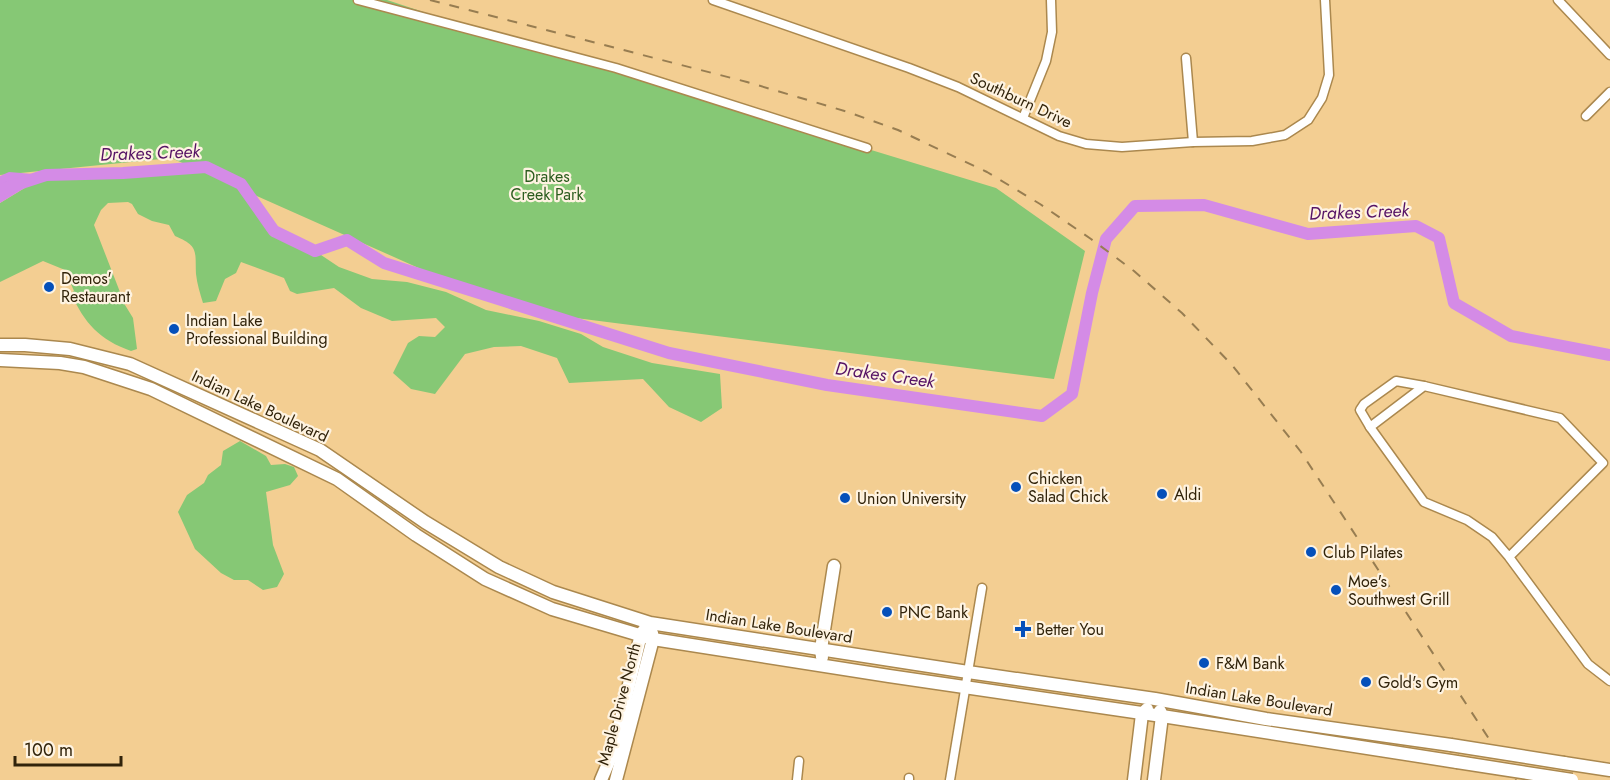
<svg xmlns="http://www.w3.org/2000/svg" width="1610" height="780" font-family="Jost,sans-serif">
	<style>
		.green { fill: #86c875 }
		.water { fill: #d48be6 }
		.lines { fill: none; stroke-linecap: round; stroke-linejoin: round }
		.river { stroke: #d48be6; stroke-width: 12 }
		.street-casing { stroke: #ab884e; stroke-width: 11 }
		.secondary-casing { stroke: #ab884e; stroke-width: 15 }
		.street { stroke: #fff; stroke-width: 8 }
		.secondary { stroke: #fff; stroke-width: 12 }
		.rail { stroke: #977d51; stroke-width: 2; stroke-dasharray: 10 10; stroke-linecap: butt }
		.secondary-bridge-casing { stroke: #ab884e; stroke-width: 15; stroke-linecap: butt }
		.secondary-bridge { stroke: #fff; stroke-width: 12 }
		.poi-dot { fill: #0550ba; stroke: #fef3e1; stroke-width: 2 }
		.labels { text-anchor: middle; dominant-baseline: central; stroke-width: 4.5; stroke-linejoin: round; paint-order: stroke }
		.street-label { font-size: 16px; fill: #31230a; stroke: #fef3e1 }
		.park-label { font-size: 16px; fill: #2b5c1e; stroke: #fef3e1 }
		.poi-label { font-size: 16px; fill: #31230a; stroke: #fef3e1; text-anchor: start }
		.water-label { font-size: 18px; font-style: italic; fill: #561365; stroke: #fef3e1 }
	</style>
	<rect width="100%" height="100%" fill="#f3ce92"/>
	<g class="green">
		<path d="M0,0H387L481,31L996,188L1085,251L1054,379L513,310L248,192L274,231L315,251L339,267L372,279L407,282L446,292L486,310L539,321L581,334L603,347L652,363L720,374L722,408L701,422L669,407L643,379L569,383L557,358L521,346L494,347L465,354L435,394L411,389L393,373L408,343L419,336L435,337L445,327L436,318L392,321L361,308L334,288L297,294L290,291L284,278L241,262L236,273L225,279L216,301L203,303C200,293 197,284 196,274C195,251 199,246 175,236L169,225L152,221L138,214L132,204L128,202L108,203L101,210L94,225L125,305L133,318L137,349L131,351C100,340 84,323 71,293L74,291L65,270L43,261L0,282V203L46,175L123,173L192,167L171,158L0,175Z"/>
		<polygon points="240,441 266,456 271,465 285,464 294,467 298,476 290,485 266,492 273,545 284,574 277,587 263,590 248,580 234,580 221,573 195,549 178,512 187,495 204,483 208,475 221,465 223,451"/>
	</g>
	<polygon class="water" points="9,172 46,175 0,203 0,176"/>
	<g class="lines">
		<polyline class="river" points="0,190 46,175 123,173 206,167 241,184 274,231 315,251 347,240 384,263 669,353 827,385 1042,416 1072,394 1092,293 1106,239 1135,206 1204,205 1308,234 1416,226 1439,238 1454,303 1511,336 1610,355"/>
		<g class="street-casing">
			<g id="street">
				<polyline points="358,0 616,68 867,148"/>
				<polyline points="713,0 909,68 958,87 1059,136 1086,144 1122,147 1193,142 1252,141 1285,135 1308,120 1322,98 1329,75 1325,0"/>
				<polyline points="1558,0 1610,55"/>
				<polyline points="1186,58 1193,142"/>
				<polyline points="1586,116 1610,92"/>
				<polyline points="1023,118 1046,61 1052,32 1051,0"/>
				<polyline points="1370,427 1360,410 1364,404 1396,381 1424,386"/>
				<polyline points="1509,557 1603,463 1560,418 1424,386 1370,427 1424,502 1467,520 1492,537 1509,557 1588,664 1610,681"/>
				<polyline points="797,780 799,761"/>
				<polyline points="909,780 909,778"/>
				<polyline points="950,780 982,588"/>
			</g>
		</g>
		<g class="secondary-casing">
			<g id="secondary">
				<polyline points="0,345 25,345 70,349 130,364 320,450 425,522 499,567 553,592 650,623 968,672 1155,699 1266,719 1451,745"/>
				<polyline points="0,360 60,363 84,367 151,389 337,479 416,535 485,579 552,609 653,639 889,676 1162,716 1457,762"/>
				<polyline points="822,657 821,649 834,566"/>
				<polyline points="1564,763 1610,770"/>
				<polyline points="601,780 613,752 641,634 645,629"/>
				<polyline points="616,780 653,639 652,633"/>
				<polyline points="1134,780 1142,714 1147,709"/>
				<polyline points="1154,780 1162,716 1160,711"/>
			</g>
		</g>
		<use href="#street" class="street"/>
		<use href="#secondary" class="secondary"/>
		<polyline class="rail" points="430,0 747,82 848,112 898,130 987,172 1040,204 1091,239 1134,271 1182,313 1232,365 1301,452 1516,780"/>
		<g class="secondary-bridge-casing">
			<g id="secondary-bridge">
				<polyline points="1451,745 1564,763"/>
				<polyline points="1457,762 1572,780"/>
			</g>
		</g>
		<use href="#secondary-bridge" class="secondary-bridge"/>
	</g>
	<g class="poi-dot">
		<circle cx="49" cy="287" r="6"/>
		<circle cx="174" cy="329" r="6"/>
		<circle cx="1016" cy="487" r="6"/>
		<circle cx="1162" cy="494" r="6"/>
		<circle cx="845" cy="498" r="6"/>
		<circle cx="1311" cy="552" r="6"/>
		<circle cx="1336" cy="590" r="6"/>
		<circle cx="887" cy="612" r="6"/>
		<path d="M1020 620h6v6h6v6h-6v6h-6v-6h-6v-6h6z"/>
		<circle cx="1204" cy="663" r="6"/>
		<circle cx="1366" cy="682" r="6"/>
	</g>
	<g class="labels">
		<g class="street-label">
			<text transform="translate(1021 100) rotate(25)">Southburn Drive</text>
			<text transform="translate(260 406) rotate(25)">Indian Lake Boulevard</text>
			<text transform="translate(779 626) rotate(9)">Indian Lake Boulevard</text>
			<text transform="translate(1259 699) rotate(9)">Indian Lake Boulevard</text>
			<text transform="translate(619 704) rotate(-75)">Maple Drive North</text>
		</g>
		<g class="park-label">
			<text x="547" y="176">Drakes<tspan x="547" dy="18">Creek Park</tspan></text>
		</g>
		<g class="poi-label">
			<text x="61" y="278">Demos'<tspan x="61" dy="18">Restaurant</tspan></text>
			<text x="186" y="320">Indian Lake<tspan x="186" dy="18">Professional Building</tspan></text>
			<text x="1028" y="478">Chicken<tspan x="1028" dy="18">Salad Chick</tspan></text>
			<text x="1174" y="494">Aldi</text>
			<text x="857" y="498">Union University</text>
			<text x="1323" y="552">Club Pilates</text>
			<text x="1348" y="581">Moe's<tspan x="1348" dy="18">Southwest Grill</tspan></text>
			<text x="899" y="612">PNC Bank</text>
			<text x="1036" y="629">Better You</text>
			<text x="1216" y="663">F&amp;M Bank</text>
			<text x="1378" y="682">Gold's Gym</text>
		</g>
		<g class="water-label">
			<text transform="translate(150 153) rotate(-2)">Drakes Creek</text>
			<text transform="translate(1359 212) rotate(-2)">Drakes Creek</text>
			<text transform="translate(885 375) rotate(8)">Drakes Creek</text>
		</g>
	</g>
	<path d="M15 756v9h106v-9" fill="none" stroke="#31230a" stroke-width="3"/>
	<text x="24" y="756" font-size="18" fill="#31230a" stroke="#fef3e1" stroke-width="4.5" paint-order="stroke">100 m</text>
</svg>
